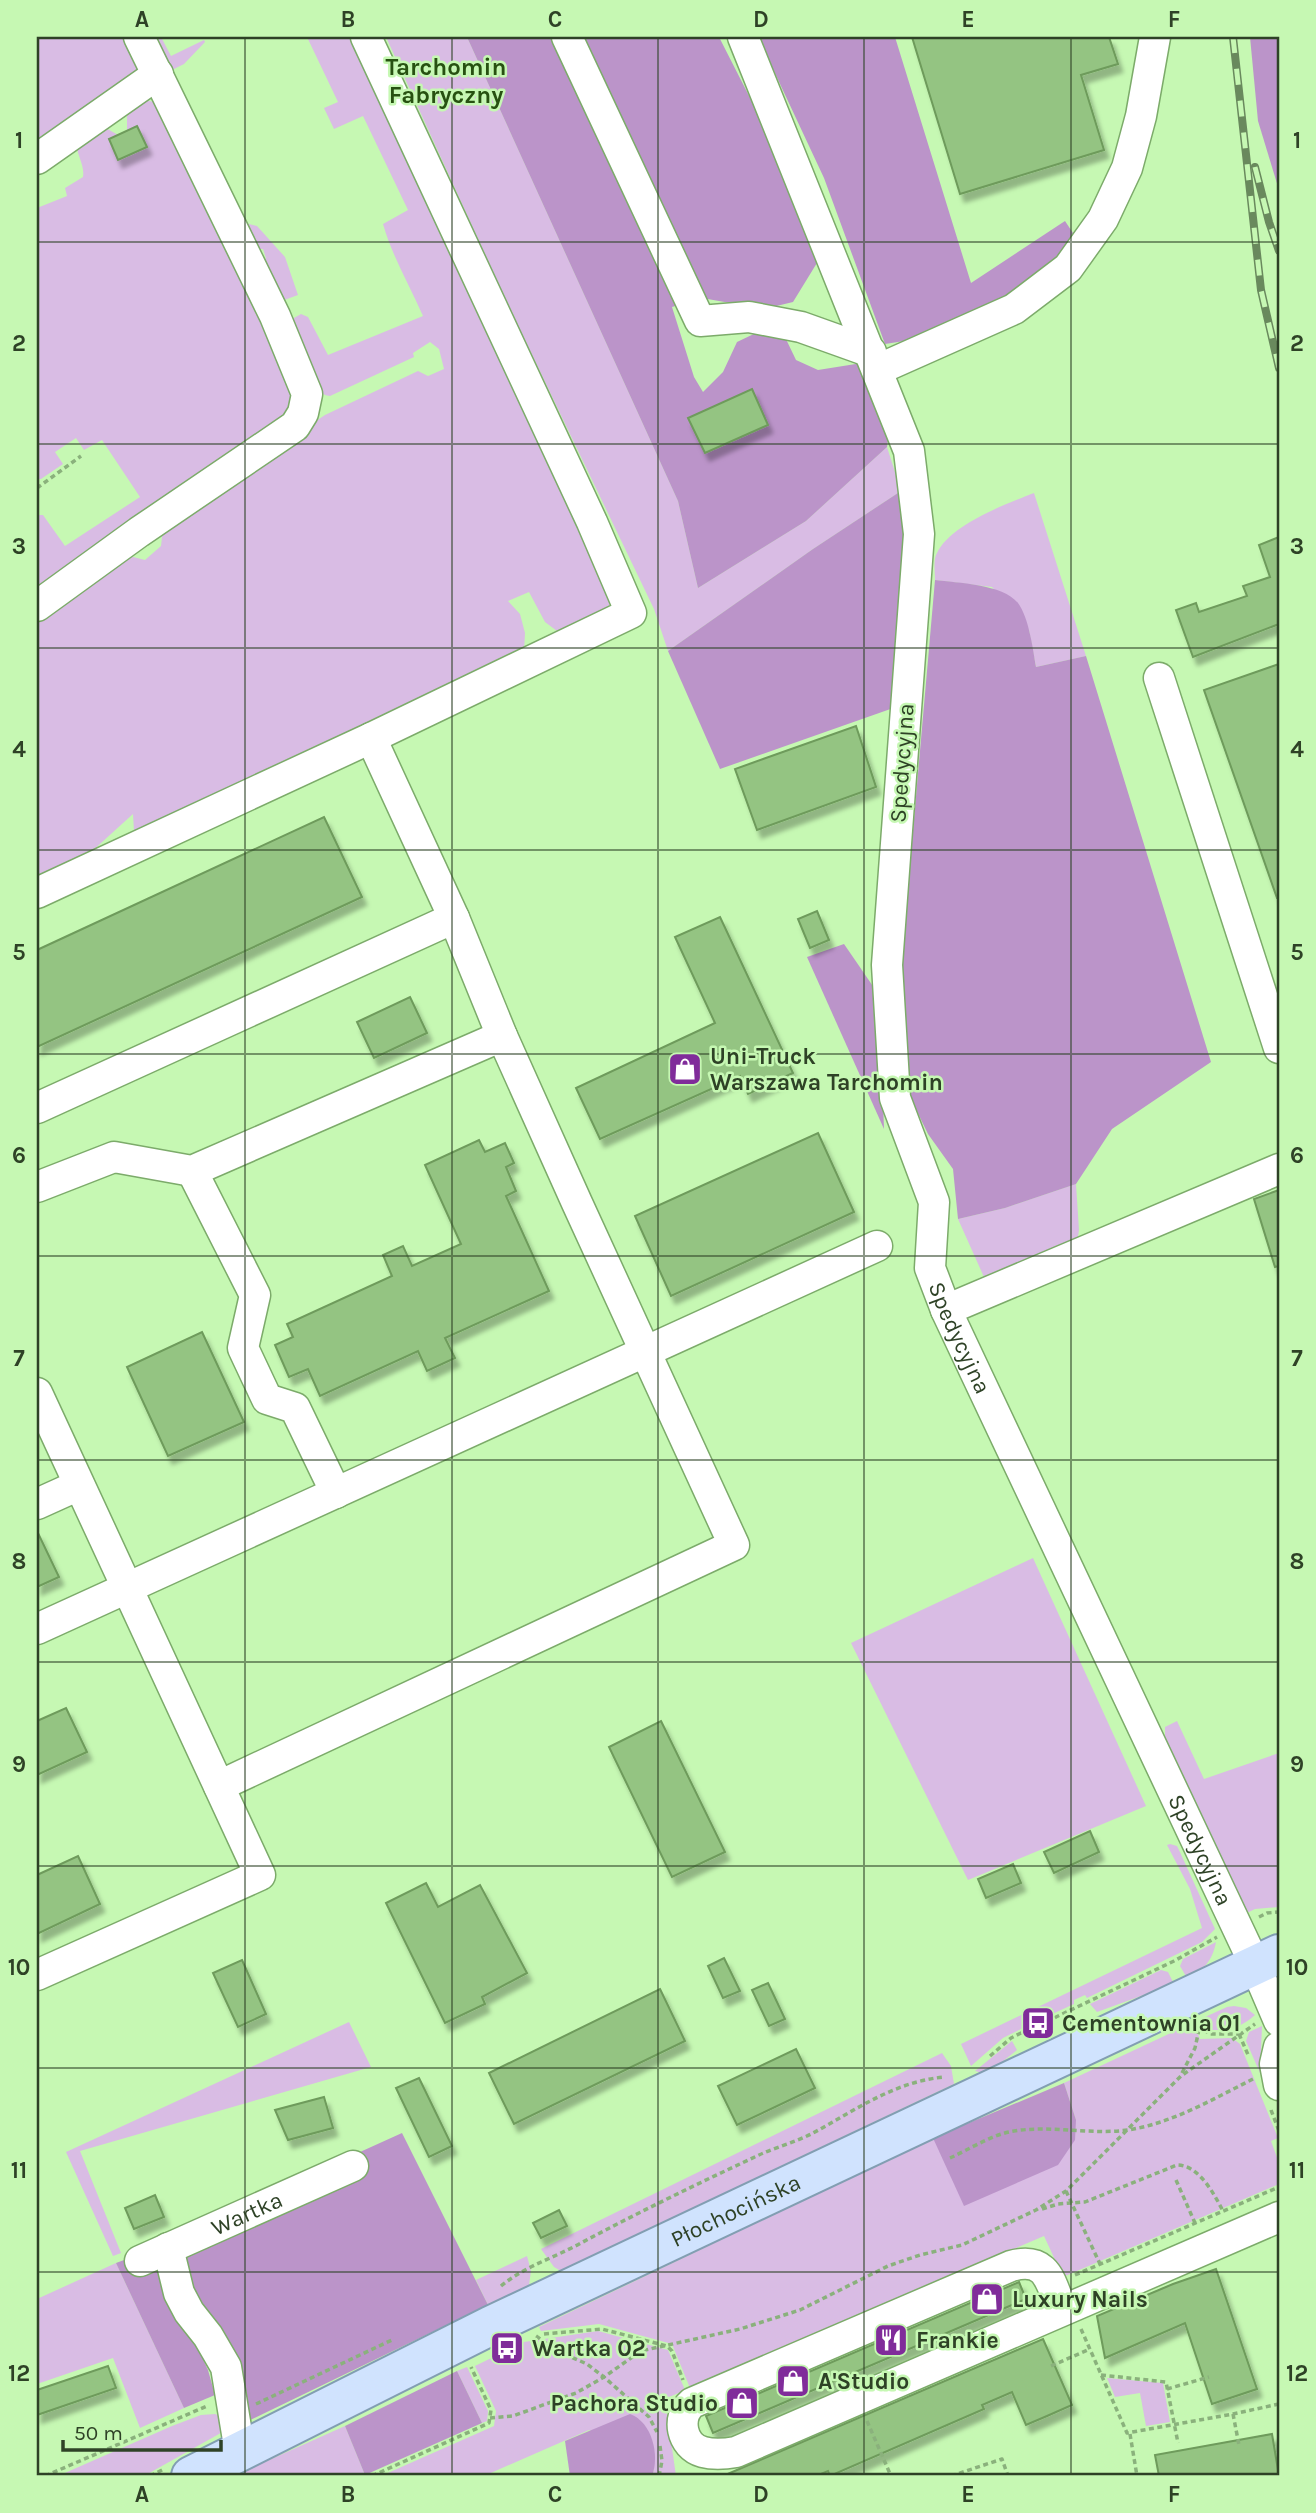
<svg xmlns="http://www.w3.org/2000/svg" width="1316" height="2513" font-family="Karla,sans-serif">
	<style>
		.green { fill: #d9bce4 }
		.forest { fill: #bb94c9 }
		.building { fill: #94c482; stroke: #6e9b5b; stroke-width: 2; filter: url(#shadow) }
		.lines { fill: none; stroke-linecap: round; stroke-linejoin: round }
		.minor-casing { stroke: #7cab6a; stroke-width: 33 }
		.major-casing { stroke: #829eb2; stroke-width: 42 }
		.path { stroke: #8ab17c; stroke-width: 3.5; stroke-dasharray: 5 3.5; stroke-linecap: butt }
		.minor { stroke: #fff; stroke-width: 30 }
		.major { stroke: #d0e3fe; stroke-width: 38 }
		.rail-casing { stroke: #69895d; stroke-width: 8 }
		.rail { stroke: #c6f8b3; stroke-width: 5; stroke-dasharray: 16; stroke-linecap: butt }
		.grid { fill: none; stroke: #2e4226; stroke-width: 2; stroke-opacity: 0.55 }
		.labels { text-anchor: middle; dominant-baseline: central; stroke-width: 5; stroke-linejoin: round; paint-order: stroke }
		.street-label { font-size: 23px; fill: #2e4226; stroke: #c6f8b3 }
		.poi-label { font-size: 23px; font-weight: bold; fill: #2e4226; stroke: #c6f8b3; text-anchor: start }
		.neighbourhood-label { font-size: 24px; font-weight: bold; fill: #275111; stroke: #c6f8b3 }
		.neatline { fill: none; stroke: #2e4226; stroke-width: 2.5 }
		.grid-label { font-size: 23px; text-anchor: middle; font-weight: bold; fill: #2e4226 }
	</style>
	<defs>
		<filter id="shadow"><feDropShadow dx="4.5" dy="8" stdDeviation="2" flood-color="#0004"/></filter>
	</defs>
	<rect width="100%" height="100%" fill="#c6f8b3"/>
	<g class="green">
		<polygon points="37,37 128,37 143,66 37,143"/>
		<polygon points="148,37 161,37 171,56 204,40 205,42 184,64 172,70 165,67"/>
		<path d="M307,37H358L612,600L603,617L577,633L557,631L545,622L529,592L508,601L520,614L525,633L524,651L144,834L134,831L133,814L80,862L37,884V618L125,555L145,560L161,546L163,529L259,459L325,415L418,371L428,376L444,369L439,349L430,342L413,353L414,357L330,396C308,394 297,350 288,331L294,318L301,314L308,317L328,355L423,316C410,286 392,256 383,224L408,210L363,116L334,129L324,108L338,102Z"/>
		<polygon points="386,37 467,37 678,501 698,588 806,521 887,447 901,491 813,549 668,651 654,609 508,305"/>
		<path d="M142,100L162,103L254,300L300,406L37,593V515H43L65,546L140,497L102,440L84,450L76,438L55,452L63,464L41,479H37V208L67,196L65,188L83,177C85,164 76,155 77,143L104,127L118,135L109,140L118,160L147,147L138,127L127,131V114Z"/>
		<polygon points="241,222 257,226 285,257 298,295 276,303 260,265 266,258 263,249 256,249"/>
		<path d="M1034,493L1086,656L1036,667L1029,630L992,587L935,580C935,572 933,559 937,553C951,524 1006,504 1034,493Z"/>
		<polygon points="1076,1184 1079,1230 1077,1243 988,1286 958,1219 1005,1208"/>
		<polygon points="1033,1558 1146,1806 968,1880 851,1643"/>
		<polygon points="1177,1721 1204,1779 1279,1753 1279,1907 1255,1909 1247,1913 1241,1903 1165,1739 1165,1727"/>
		<polygon points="1170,1844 1177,1846 1179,1850 1215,1929 1202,1942 1087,1998 1085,1995 1074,2000 1074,2004 1048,2016 1047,2014 1027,2023 1027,2026 1003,2038 971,2066 961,2044 1202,1928 1190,1889 1167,1845"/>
		<path d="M1216,1942C1212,1962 1204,1969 1187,1978L1180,1966L1183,1959Z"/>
		<polygon points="1161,1970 1168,1972 1174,1984 1097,2012 1090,2004"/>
		<path d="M1234,2006L1246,2008L1255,2015C1240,2028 1230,2030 1211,2030L1205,2017L1227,2007Z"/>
		<polygon points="349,2022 371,2067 80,2151 121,2253 113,2256 66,2152"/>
		<polygon points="1190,2024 1194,2025 1200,2039 1232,2038 1240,2044 1278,2138 1271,2141 1279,2163 1279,2184 1063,2277 1044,2236 690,2388 672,2344 599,2324 541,2331 539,2327 933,2138 1076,2120 1064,2083"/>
		<polygon points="1262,2026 1260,2073 1246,2041 1249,2032"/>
		<polygon points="1012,2041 1017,2050 987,2074 975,2071"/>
		<polygon points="942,2053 951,2066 954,2084 561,2271 554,2267 541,2249"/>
		<polygon points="527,2256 531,2271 529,2285 488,2305 476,2280"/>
		<polygon points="116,2263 184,2408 140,2428 113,2358 37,2384 37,2299"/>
		<polygon points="598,2331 668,2350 685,2390 665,2399 676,2476 652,2476 654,2469 654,2453 589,2430 484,2476 381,2476 494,2426 496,2411 475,2366 524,2342"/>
		<polygon points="467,2367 488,2411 487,2421 482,2423 457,2371"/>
		<polygon points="1107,2378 1163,2383 1170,2422 1146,2426 1140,2393 1115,2397"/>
		<polygon points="215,2414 225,2418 226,2428 219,2434 144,2476 58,2476 172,2426 201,2415"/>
		<polygon points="345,2426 365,2475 233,2476"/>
	</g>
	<g class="forest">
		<polygon points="467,37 719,37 792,180 820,258 793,302 764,309 702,298 672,307 694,377 703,392 723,372 737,342 758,332 784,335 796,360 818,370 862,363 889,433 887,447 806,521 698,588 678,501"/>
		<polygon points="758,37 895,37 971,283 1065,221 1077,239 1014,299 930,337 885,344 824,178"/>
		<polygon points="1250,37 1279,37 1279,190 1258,121"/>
		<polygon points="901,491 907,543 899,706 720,769 668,651 813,549"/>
		<path d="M935,580C957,583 1003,584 1018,603C1029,618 1033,649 1036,667L1086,656L1211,1062L1112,1129L1076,1184L1005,1208L958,1219L953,1169L928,1134L911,1099L905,1050L902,956Z"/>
		<polygon points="844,944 879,995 884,1129 807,957"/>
		<polygon points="1064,2083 1076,2120 1075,2140 1058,2165 964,2206 933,2138"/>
		<polygon points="402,2133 488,2305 244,2423 185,2287 177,2254 367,2172 360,2152"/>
		<polygon points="135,2256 159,2262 208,2370 215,2395 184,2408 116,2263"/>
		<polygon points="457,2371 482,2423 365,2475 345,2426"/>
		<path d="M630,2414C652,2422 660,2455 652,2476H570L565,2441Z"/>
	</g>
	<g class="building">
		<polygon points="912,37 1109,37 1118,64 1081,75 1104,150 960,194"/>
		<polygon points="137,126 147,147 118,160 109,139"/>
		<polygon points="752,389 768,425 705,453 688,418"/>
		<polygon points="1279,537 1279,624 1193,657 1176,610 1196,603 1199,612 1247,596 1243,586 1270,577 1259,545"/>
		<polygon points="1279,664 1279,898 1277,898 1204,690"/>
		<polygon points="856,726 876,787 757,830 735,769"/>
		<polygon points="324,817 362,897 37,1047 37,950"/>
		<polygon points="817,911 829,940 810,948 798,919"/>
		<polygon points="720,917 793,1073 748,1094 740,1076 600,1139 576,1088 715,1023 675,937"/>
		<polygon points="410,997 427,1033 374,1058 357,1022"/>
		<polygon points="818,1133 854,1212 671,1296 635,1216"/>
		<polygon points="479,1140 485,1152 505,1143 514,1163 506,1167 516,1191 506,1196 549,1291 445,1338 455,1358 427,1371 418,1351 320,1396 308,1369 289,1377 275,1345 293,1337 287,1324 392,1276 383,1255 403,1246 412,1266 461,1244 425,1165"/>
		<polygon points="1279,1190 1279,1266 1275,1267 1254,1199"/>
		<polygon points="202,1332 244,1422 168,1456 127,1367"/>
		<polygon points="37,1531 59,1577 37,1587"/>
		<polygon points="66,1708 87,1752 37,1775 37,1721"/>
		<polygon points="661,1721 725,1852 672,1877 609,1747"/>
		<polygon points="1090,1831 1099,1852 1054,1873 1044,1852"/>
		<polygon points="78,1856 100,1904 37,1934 37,1875"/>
		<polygon points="1013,1864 1021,1883 986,1898 978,1879"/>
		<polygon points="426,1883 438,1907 480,1885 527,1973 482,1997 485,2004 445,2023 386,1903"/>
		<polygon points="724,1958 740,1991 723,1998 708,1966"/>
		<polygon points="242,1960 266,2014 238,2027 213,1973"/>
		<polygon points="768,1983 785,2019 769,2026 752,1990"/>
		<polygon points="660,1989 685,2041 514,2124 489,2073"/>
		<polygon points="796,2049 815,2088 737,2125 718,2086"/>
		<polygon points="419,2078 452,2146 429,2157 396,2088"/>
		<polygon points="324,2097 333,2128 288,2140 275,2110"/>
		<polygon points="155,2195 164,2217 134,2229 125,2208"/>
		<polygon points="559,2210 567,2226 541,2238 533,2223"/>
		<polygon points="1216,2269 1257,2389 1212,2404 1185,2323 1105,2358 1097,2316 1173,2284"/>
		<polygon points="1019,2282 1026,2299 713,2433 706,2416"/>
		<polygon points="1043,2339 1072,2405 1047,2416 1026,2425 1012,2392 982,2405 984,2409 830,2476 828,2471 816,2476 723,2476"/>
		<polygon points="108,2366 116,2388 37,2415 37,2390"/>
		<polygon points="1272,2434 1279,2476 1159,2476 1155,2455"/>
	</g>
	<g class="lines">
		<g class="minor-casing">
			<g id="minor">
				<polyline points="567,37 700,321 749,317 801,327 871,352"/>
				<path id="s1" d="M743,37L909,451L919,534L887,965L895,1098L934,1202L930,1268L946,1310L1255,1965L1279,2021"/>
				<polyline points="37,159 158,74"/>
				<polyline points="877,370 1014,309 1068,268 1103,219 1127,168 1141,116 1155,37"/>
				<polyline points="37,606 139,532 295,426 303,413 307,394 275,316 139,37"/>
				<polyline points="1159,678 1279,1048"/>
				<polyline points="37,893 371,738 631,613 592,522 366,37"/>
				<polyline points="37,1108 454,918"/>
				<polyline points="192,1171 255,1295 243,1348 267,1399 295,1408 336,1493"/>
				<polyline points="37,1187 114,1157 192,1171 502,1036"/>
				<polyline points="946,1310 1279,1169"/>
				<polyline points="37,1393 260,1875 37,1975"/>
				<polyline points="37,1504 79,1485"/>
				<polyline points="37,1629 877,1246"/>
				<polyline points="219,1786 734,1545 577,1203 502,1036 454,918 371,738"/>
				<polyline points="1279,2047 1275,2064 1279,2085"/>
				<polyline points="168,2248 179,2293 189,2312 208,2336 226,2367 240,2452"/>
				<path id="s2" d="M140,2261L353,2166"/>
				<path d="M1062,2310C1050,2282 1048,2256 1011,2266L692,2403C676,2417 681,2446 703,2452C714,2455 725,2454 736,2452L1279,2217"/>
			</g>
		</g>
		<g class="major-casing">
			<g id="major">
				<path id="s3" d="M191,2476L490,2326L1279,1954"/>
			</g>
		</g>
		<g class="path">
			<polyline points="37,488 81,456"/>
			<polyline points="1259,1917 1267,1913 1279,1912"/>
			<polyline points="1202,2021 1208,2034 1239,2034"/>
			<polyline points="1239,2034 1249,2057"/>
			<polyline points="990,2056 1011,2038 1021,2033 1032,2031 1049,2023 1056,2017 1174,1961 1217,1937"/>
			<polyline points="1182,2073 1195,2048 1200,2025"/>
			<polyline points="1271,2110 1279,2131"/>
			<path d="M950,2158C970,2149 993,2134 1014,2131C1052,2125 1090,2135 1128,2130C1173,2123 1213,2099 1253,2079"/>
			<polyline points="1176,2180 1195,2223"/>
			<polyline points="1066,2191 1100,2264"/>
			<path d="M1042,2209L1058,2204L1085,2202L1177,2165C1199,2165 1214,2194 1223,2211"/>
			<polyline points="1075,2275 1279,2187"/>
			<path d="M501,2286C525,2266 554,2258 581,2243C639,2212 699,2183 759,2155C776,2147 796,2142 813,2133C856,2110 895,2081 945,2077"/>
			<polyline points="1081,2329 1127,2433 1233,2414 1279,2404"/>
			<polyline points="544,2334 602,2329 667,2346 672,2351 683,2380"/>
			<polyline points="536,2336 557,2351 587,2364 604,2377 649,2417 657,2432"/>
			<polyline points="1051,2366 1090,2349"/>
			<polyline points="1101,2375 1166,2382 1178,2443"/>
			<polyline points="1167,2389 1209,2377"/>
			<polyline points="256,2404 394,2339"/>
			<polyline points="1233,2414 1239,2445"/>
			<polyline points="490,2418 513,2416 576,2393 604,2377 641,2351 740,2329 800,2310 888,2266 920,2255 962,2245 1036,2210 1066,2191 1181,2076 1255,2024"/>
			<polyline points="867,2421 891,2476"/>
			<polyline points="1130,2434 1137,2476"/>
			<polyline points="45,2476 207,2406"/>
			<polyline points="150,2476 164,2469"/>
			<polyline points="372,2476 489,2423 491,2410 471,2367"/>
			<polyline points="659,2476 662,2461 660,2446"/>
			<polyline points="951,2476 1002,2459 1008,2476"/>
		</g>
		<use href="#minor" class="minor"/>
		<use href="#major" class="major"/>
		<g class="rail-casing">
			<g id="rail">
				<polyline points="1233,37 1261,290 1279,368"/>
				<polyline points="1255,167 1269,222 1279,251"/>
			</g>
		</g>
		<use href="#rail" class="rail"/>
	</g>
	<path class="grid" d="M245,37V2476M452,37V2476M658,37V2476M864,37V2476M1071,37V2476M37,242H1279M37,444H1279M37,648H1279M37,850H1279M37,1054H1279M37,1256H1279M37,1460H1279M37,1662H1279M37,1866H1279M37,2068H1279M37,2272H1279"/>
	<defs>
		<g id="shop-square" transform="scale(1.75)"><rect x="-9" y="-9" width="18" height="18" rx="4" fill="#802c9a" stroke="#c6f8b3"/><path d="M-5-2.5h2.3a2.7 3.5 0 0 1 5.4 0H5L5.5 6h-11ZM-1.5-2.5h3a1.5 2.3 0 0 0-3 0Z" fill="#fff"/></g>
		<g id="bus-square" transform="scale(1.75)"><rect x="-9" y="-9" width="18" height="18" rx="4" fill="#802c9a" stroke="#c6f8b3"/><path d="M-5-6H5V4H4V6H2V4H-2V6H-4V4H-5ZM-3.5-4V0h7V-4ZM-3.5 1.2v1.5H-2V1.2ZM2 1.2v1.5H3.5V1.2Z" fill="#fff"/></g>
		<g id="restaurant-square" transform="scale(1.75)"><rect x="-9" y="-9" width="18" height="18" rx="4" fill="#802c9a" stroke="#c6f8b3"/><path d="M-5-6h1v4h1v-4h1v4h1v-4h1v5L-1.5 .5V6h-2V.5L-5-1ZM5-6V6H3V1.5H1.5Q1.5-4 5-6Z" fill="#fff"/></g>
	</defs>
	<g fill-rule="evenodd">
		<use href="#shop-square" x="685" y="1069"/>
		<use href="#bus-square" x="1038" y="2023"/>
		<use href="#shop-square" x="987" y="2299"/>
		<use href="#restaurant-square" x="891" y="2340"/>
		<use href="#bus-square" x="507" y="2348"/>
		<use href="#shop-square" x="793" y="2381"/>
		<use href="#shop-square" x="742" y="2403"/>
	</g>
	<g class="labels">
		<g class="street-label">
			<text transform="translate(902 763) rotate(-86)">Spedycyjna</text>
			<text stroke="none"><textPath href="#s1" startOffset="1348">Spedycyjna</textPath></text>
			<text stroke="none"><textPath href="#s1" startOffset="1914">Spedycyjna</textPath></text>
			<text stroke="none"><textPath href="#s3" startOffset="606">Płochocińska</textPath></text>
			<text stroke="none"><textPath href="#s2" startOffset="117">Wartka</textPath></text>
		</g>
		<g class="poi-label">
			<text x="710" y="1056">Uni-Truck<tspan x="710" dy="26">Warszawa Tarchomin</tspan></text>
			<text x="1062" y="2023">Cementownia 01</text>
			<text x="1012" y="2299">Luxury Nails</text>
			<text x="916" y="2340">Frankie</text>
			<text x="532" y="2348">Wartka 02</text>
			<text x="818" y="2381">A'Studio</text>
			<text x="718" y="2403" text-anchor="end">Pachora Studio</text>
		</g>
		<g class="neighbourhood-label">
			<text x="446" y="67">Tarchomin<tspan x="446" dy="28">Fabryczny</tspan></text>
		</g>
	</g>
	<rect width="1316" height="2513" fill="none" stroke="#c6f8b3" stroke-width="77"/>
	<path d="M63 2440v10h158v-10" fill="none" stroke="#2e4226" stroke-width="3.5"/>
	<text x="74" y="2440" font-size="21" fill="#2e4226" stroke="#c6f8b3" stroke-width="5" paint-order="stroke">50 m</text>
	<rect x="38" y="38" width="1240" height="2436" class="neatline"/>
	<g class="grid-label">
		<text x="142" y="27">A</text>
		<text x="348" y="27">B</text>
		<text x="555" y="27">C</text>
		<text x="761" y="27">D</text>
		<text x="968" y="27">E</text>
		<text x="1174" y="27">F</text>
		<text x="19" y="148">1</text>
		<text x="1297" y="148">1</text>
		<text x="19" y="351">2</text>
		<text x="1297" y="351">2</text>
		<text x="19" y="554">3</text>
		<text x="1297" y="554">3</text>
		<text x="19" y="757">4</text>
		<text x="1297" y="757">4</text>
		<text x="19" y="960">5</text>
		<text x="1297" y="960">5</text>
		<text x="19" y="1163">6</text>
		<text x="1297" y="1163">6</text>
		<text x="19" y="1366">7</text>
		<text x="1297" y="1366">7</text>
		<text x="19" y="1569">8</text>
		<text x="1297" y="1569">8</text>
		<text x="19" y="1772">9</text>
		<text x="1297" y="1772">9</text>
		<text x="19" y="1975">10</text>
		<text x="1297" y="1975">10</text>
		<text x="19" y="2178">11</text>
		<text x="1297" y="2178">11</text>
		<text x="19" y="2381">12</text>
		<text x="1297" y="2381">12</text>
		<text x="142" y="2502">A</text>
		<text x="348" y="2502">B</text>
		<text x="555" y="2502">C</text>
		<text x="761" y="2502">D</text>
		<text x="968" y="2502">E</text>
		<text x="1174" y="2502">F</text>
	</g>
</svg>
